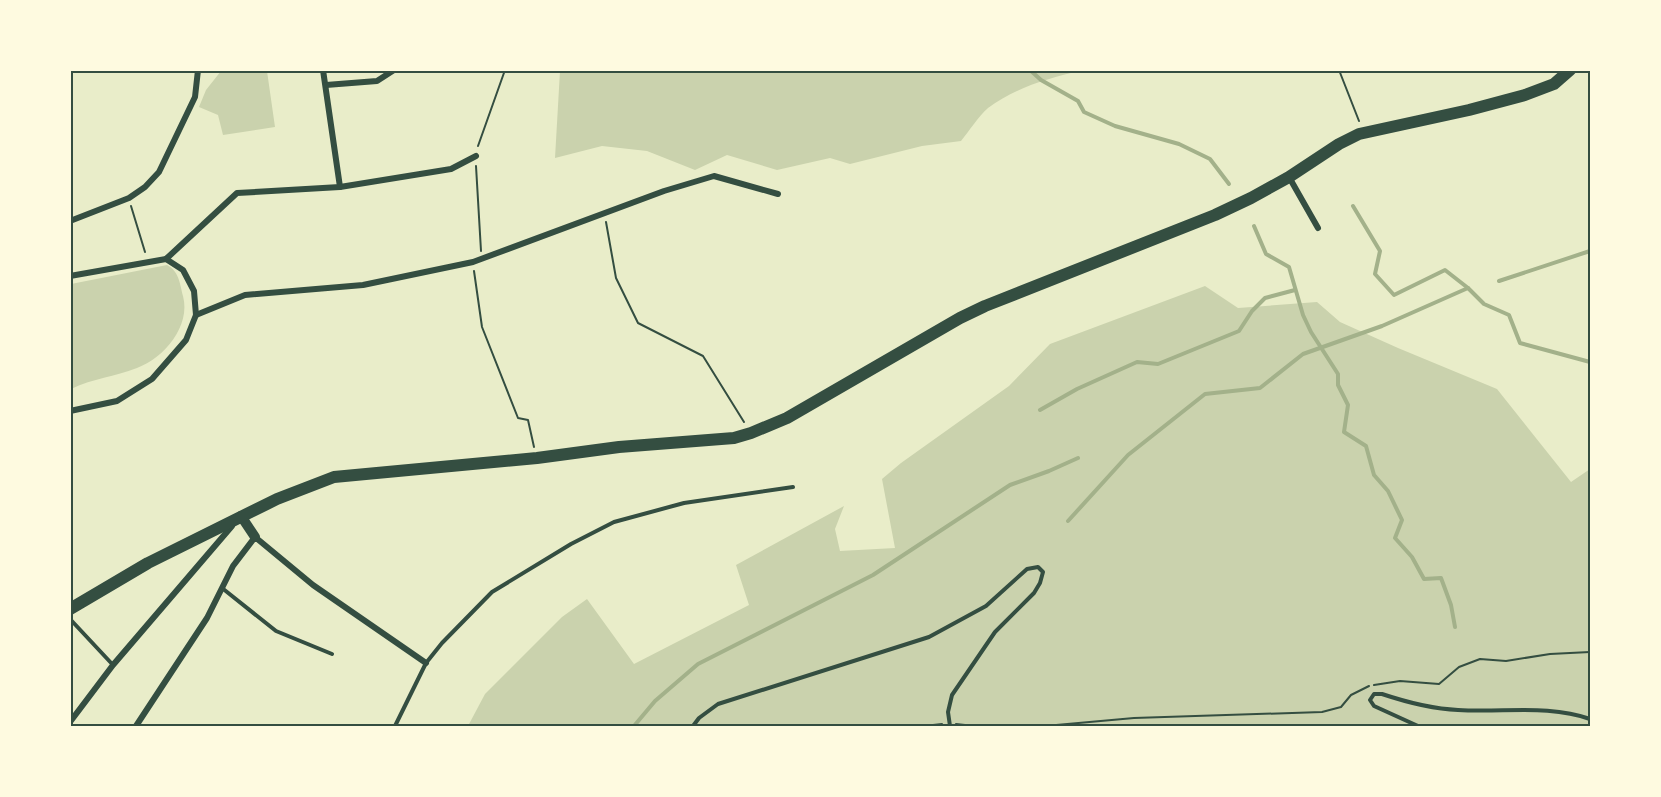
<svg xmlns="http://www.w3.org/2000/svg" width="1661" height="797" font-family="Inter,sans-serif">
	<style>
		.green { fill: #cad2ad }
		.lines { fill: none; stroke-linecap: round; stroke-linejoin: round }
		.stream { stroke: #a3b18a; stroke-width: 4 }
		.path { stroke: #344e41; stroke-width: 2 }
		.service { stroke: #344e41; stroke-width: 4 }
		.minor { stroke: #344e41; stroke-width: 6 }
		.tertiary { stroke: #344e41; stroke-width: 10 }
		.primary { stroke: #344e41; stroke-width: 12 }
		.neatline { fill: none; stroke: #344e41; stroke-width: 2 }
	</style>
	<rect width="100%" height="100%" fill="#e9edc9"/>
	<g class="green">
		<polygon points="221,71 267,71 275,127 223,135 218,115 199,107 206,90"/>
		<path d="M560,71V70L1080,71C1048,78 1015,88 988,108C978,117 969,131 961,141L922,146L850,164L830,158L777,170L727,155L695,170L647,151L602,146L555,158Z"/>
		<path d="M167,265C179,271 180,284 183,296C191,326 164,358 137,368C114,377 94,378 71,389V284Z"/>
		<polygon points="1205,286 1238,308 1317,302 1340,322 1398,348 1497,389 1571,482 1590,469 1590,726 468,726 485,694 562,617 587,599 634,664 749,605 736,565 844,506 835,529 840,551 895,548 882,479 901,463 1009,386 1050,344"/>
	</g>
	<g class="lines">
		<g class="stream">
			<polyline points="1030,70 1041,80 1078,101 1084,112 1115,126 1179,144 1210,159 1229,184"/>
			<polyline points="1353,206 1380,251 1375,274 1394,295 1445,270 1468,288 1484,304 1509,315 1520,343 1590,362"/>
			<polyline points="1254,226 1266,254 1289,267 1303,315 1311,332 1338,374 1338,385 1348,405 1344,432 1366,446 1374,475 1388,491 1402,520 1395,538 1412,557 1424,579 1441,578 1451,605 1455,627"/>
			<polyline points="1499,281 1590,251"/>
			<polyline points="1040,410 1077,389 1137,362 1158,364 1239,331 1252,311 1265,298 1295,290"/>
			<polyline points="1068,521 1128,455 1205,394 1260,388 1303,354 1382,326 1468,288"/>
			<polyline points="634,726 655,701 698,664 873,575 1010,485 1049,471 1078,458"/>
		</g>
		<g class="path">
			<polyline points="1339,70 1359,121"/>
			<polyline points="478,146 505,70"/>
			<polyline points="476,166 481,251"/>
			<polyline points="131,206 145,252"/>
			<polyline points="606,222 616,278 638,323 703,356 744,422"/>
			<polyline points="474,271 482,327 518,418 528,420 534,447"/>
			<polyline points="1374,685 1400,681 1439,684 1459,667 1480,659 1506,661 1550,654 1590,652"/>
			<polyline points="956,724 974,726"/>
			<polyline points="924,726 942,724"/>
			<polyline points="1045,726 1134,718 1322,712 1341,707 1351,695 1369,686"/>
		</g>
		<g class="service">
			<polyline points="222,588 276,631 332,654"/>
			<polyline points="70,619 113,665"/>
			<polyline points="395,726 426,663 442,643 492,592 571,544 614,522 684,503 793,487"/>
			<polyline points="693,726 699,718 718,704 929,637 986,606 1027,569 1038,567 1043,572 1040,583 1034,593 995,632 952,695 948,712 950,726"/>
			<path d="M1418,726L1374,706L1370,700L1374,694H1382C1406,702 1433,709 1458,710C1502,713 1549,704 1590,719"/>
		</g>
		<g class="minor">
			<polyline points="323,70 340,187"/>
			<polyline points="326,85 377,81 394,70"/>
			<polyline points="1289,177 1318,228"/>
			<polyline points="70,221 129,198 145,187 159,172 195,97 198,70"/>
			<polyline points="70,276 166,259 237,193 340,187 451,169 476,156"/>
			<polyline points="196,315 245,295 363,285 473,262 664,191 714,176 778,194"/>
			<polyline points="70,411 117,401 152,379 186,340 196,315 194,291 183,270 166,259"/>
			<polyline points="70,722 113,665 232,526"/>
			<polyline points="136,726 207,618 233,566 255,537 313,585 426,663"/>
		</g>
		<polyline class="tertiary" points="241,516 255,537"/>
		<polyline class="primary" points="70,609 148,563 277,499 334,477 537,458 619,447 734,438 751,433 787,418 960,318 985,306 1215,215 1251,198 1289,177 1339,144 1359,134 1469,110 1525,95 1554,84 1570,70"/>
	</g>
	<rect width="1661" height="797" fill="none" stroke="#fefae0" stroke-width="144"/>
	<rect x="72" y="72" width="1517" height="653" class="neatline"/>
</svg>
